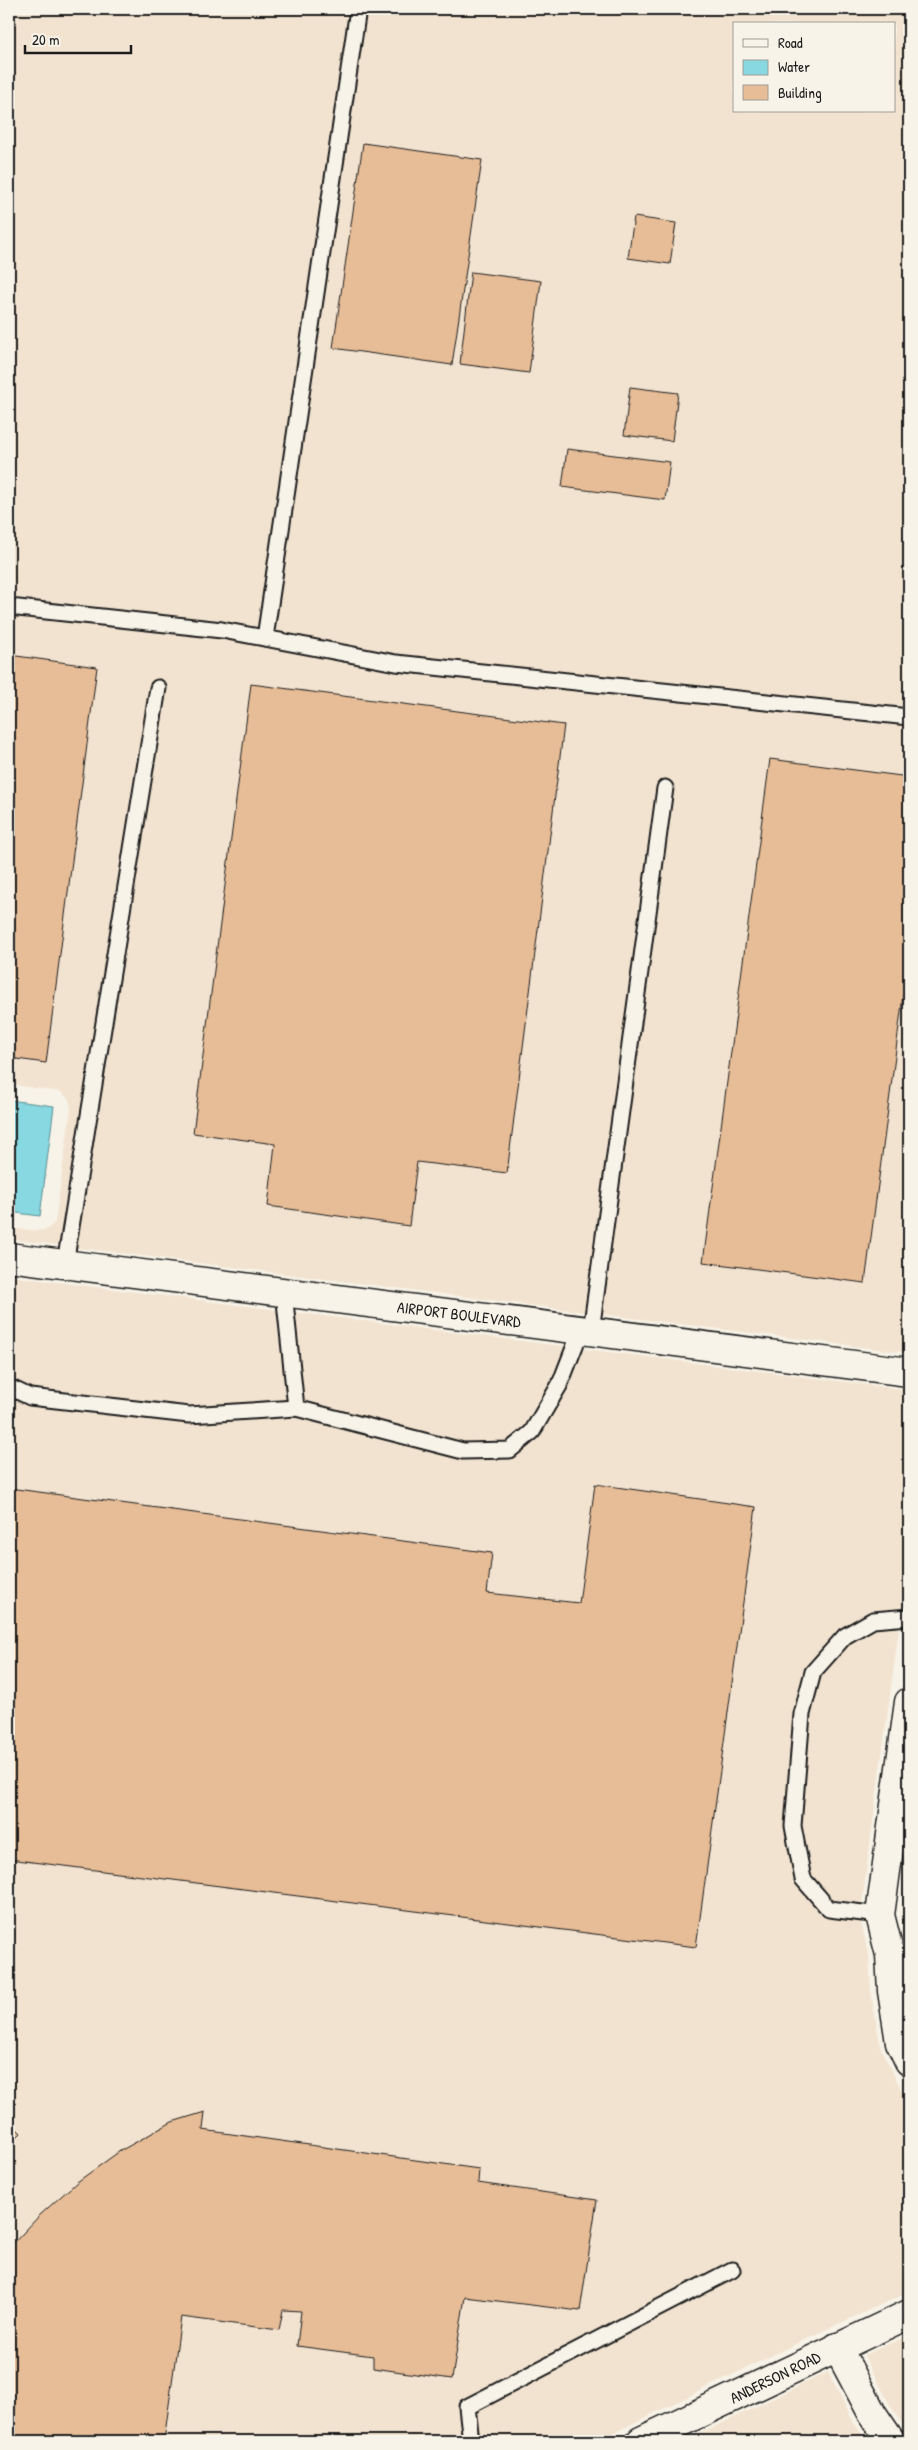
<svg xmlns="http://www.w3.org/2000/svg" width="918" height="2450" font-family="'Patrick Hand',sans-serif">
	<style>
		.built { fill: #f2e3d0; fill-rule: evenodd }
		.water { fill: #87d8e0; stroke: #5c8d92 }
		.building { fill: #e7bd97; stroke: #1c1c1c }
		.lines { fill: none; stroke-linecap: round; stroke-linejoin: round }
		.service-casing { stroke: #1c1c1c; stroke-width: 19 }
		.minor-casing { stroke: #1c1c1c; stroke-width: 31 }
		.tertiary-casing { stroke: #1c1c1c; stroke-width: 31 }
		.service { stroke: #f7f3e8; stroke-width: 15 }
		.minor { stroke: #f7f3e8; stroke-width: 28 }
		.tertiary { stroke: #f7f3e8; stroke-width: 28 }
		.labels { text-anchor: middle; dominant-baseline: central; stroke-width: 4.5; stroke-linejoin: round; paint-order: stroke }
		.street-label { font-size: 16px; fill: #1c1c1c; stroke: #f7f3e8 }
	</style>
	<rect width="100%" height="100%" fill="#f7f3e8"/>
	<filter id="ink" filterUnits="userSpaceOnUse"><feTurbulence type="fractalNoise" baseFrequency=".02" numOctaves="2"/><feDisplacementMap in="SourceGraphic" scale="10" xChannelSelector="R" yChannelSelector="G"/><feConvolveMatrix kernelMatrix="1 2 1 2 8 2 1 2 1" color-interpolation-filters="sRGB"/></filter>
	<g filter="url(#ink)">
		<g class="built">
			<path d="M9,9H909V1353L9,1239V1228L37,1231L48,1229L55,1222L71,1109L69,1099L61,1092L9,1084ZM734,24H894V111H734Z"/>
			<polygon points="9,1276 909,1390 909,1554 860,1918 869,1956 871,1993 881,2049 909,2105 909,2292 810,2337 597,2441 9,2441"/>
			<polygon points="909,1855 909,1947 901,1915"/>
			<polygon points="909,2335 909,2433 890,2405 864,2355"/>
			<polygon points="828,2372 854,2423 867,2441 685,2441"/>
		</g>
		<polygon class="water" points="9,1100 54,1106 40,1216 9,1212"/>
		<g class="building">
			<polygon points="363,143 482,160 452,365 333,348"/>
			<polygon points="634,217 676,223 670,264 628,258"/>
			<polygon points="471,272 541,281 529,373 460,364"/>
			<polygon points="630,387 678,393 672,441 624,435"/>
			<polygon points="567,449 670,462 665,500 562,487"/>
			<polygon points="9,655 97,667 46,1063 9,1058"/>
			<polygon points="251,684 564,725 507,1173 417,1162 409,1226 268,1206 275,1144 193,1133"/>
			<polygon points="770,759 909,777 909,951 865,1283 703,1262"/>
			<polygon points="595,1484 756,1507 696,1947 9,1859 9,1488 492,1553 487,1593 579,1603"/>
			<polygon points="205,2112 203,2130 479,2169 478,2183 597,2200 580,2311 465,2297 452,2379 373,2368 373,2356 297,2346 301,2311 283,2310 279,2330 181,2317 164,2441 130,2439 130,2441 9,2441 9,2248 40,2215 77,2182 120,2151 172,2122"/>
			<polygon points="9,2121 21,2133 9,2145"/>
		</g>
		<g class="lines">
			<g class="service-casing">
				<g id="service">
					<polyline points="9,607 222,630 396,663 909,717"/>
					<polyline points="265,638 358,9"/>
					<polyline points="65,1264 158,688"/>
					<polyline points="284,1292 296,1408 463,1451 510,1450 532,1432 560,1384 581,1330"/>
					<polyline points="591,1331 665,788"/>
					<polyline points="9,1387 30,1397 189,1415 296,1408"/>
					<polyline points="880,1915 829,1909 803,1879 793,1826 802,1714 813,1672 845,1636 873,1620 909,1617"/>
					<polyline points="471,2441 467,2407 732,2270"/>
				</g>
			</g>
			<g class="minor-casing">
				<g id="minor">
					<polyline points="9,1257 909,1372"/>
					<polyline points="909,1702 880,1915 890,1955 892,1991 900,2042 909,2061"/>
					<polyline points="837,2347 872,2413 891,2441"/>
				</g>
			</g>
			<g class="tertiary-casing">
				<polyline id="tertiary" points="641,2441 909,2314"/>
			</g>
			<use href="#service" class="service"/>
			<use href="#minor" class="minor"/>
			<use href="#tertiary" class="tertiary"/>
		</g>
	</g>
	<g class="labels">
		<g class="street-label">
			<text transform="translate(459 1314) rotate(7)">AIRPORT BOULEVARD</text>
			<text transform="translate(775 2377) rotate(-26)">ANDERSON ROAD</text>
		</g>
	</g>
	<rect width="918" height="2450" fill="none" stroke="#f7f3e8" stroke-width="30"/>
	<rect x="15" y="15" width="888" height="2420" fill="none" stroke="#1c1c1c" stroke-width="2" filter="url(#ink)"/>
	<rect x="733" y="22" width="162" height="90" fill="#f7f3e8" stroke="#9f9d96"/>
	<rect x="743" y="39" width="25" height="8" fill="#f7f3e8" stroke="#9f9d96"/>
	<text x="778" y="48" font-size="15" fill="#1c1c1c">Road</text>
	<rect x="743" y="60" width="25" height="15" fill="#87d8e0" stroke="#9f9d96"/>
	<text x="778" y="72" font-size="15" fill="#1c1c1c">Water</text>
	<rect x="743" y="85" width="25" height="15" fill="#e7bd97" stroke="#9f9d96"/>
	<text x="778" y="98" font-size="15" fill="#1c1c1c">Building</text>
	<path d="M25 45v8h106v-8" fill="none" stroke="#1c1c1c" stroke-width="2.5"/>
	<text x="32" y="45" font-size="15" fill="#1c1c1c" stroke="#f7f3e8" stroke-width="4" paint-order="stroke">20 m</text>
</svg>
